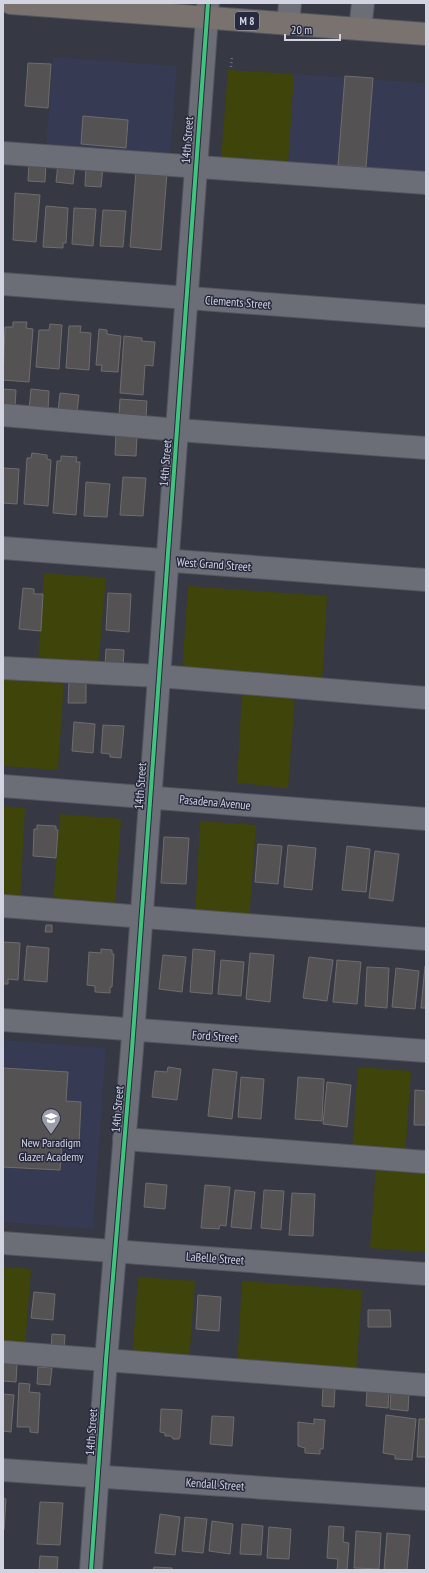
<svg xmlns="http://www.w3.org/2000/svg" width="429" height="1573" font-family="'PT Sans Narrow',sans-serif">
	<style>
		.built { fill: #373a53 }
		.green { fill: #3f450a }
		.building { fill: #555254; stroke: #6f6c6d }
		.lines { fill: none; stroke-linecap: round; stroke-linejoin: round }
		.minor-casing { stroke: #52545e; stroke-width: 24 }
		.highway-casing { stroke: #52545e; stroke-width: 24 }
		.path { stroke: #707279; stroke-width: 2.5; stroke-dasharray: 1 3; stroke-linecap: butt }
		.minor { stroke: #6c6e77; stroke-width: 22 }
		.highway { stroke: #79726e; stroke-width: 22 }
		.cycleway-casing { stroke: #272a3e; stroke-width: 6 }
		.cycleway { stroke: #40c37c; stroke-width: 4 }
		.labels { text-anchor: middle; dominant-baseline: central; stroke-width: 3; stroke-linejoin: round; paint-order: stroke }
		.shield { fill: #272a3e; stroke: #9fa1b1; stroke-width: 1 }
		.shield-label { font-size: 11px; font-weight: bold; fill: #d2d4e2 }
		.street-label { font-size: 12px; fill: #d2d4e2; stroke: #272a3e }
		.poi-label { font-size: 12px; fill: #d2d4e2; stroke: #272a3e }
	</style>
	<rect width="100%" height="100%" fill="#363843"/>
	<g class="built">
		<polygon points="53,57 177,66 170,156 46,147"/>
		<polygon points="294,74 426,83 426,174 288,164"/>
		<polygon points="3,1040 106,1048 93,1229 3,1222"/>
	</g>
	<g class="green">
		<polygon points="228,70 294,74 288,164 221,159"/>
		<polygon points="44,573 106,578 98,667 38,662"/>
		<polygon points="188,586 327,596 322,683 182,672"/>
		<polygon points="3,677 64,680 58,770 3,766"/>
		<polygon points="242,692 295,696 288,788 237,783"/>
		<polygon points="3,806 25,808 20,903 3,902"/>
		<polygon points="60,814 121,819 115,907 53,903"/>
		<polygon points="200,821 256,825 249,922 195,918"/>
		<polygon points="358,1067 411,1071 405,1156 352,1152"/>
		<polygon points="376,1166 426,1169 426,1252 370,1248"/>
		<polygon points="3,1267 31,1269 25,1347 3,1345"/>
		<polygon points="138,1277 195,1281 189,1362 132,1358"/>
		<polygon points="242,1281 362,1290 356,1374 237,1365"/>
	</g>
	<g class="building">
		<polygon points="28,63 51,64 48,108 25,106"/>
		<polygon points="345,76 373,78 366,167 338,165"/>
		<polygon points="83,116 128,120 126,148 81,144"/>
		<polygon points="29,162 46,163 45,182 28,181"/>
		<polygon points="58,164 75,166 73,184 56,182"/>
		<polygon points="86,165 103,167 101,187 85,186"/>
		<polygon points="136,171 167,173 161,250 130,247"/>
		<polygon points="15,193 40,195 36,242 13,240"/>
		<polygon points="46,206 68,208 66,243 63,243 63,248 43,247"/>
		<polygon points="74,208 96,209 93,246 72,244"/>
		<polygon points="103,210 126,211 123,247 100,246"/>
		<polygon points="13,322 27,322 26,328 33,329 29,382 3,380 5,327 13,327"/>
		<polygon points="50,324 62,325 59,369 36,367 39,330 49,330"/>
		<polygon points="69,326 81,326 80,332 91,333 89,370 66,368"/>
		<polygon points="99,329 107,330 107,334 121,336 118,372 101,371 102,365 96,365"/>
		<polygon points="124,336 142,338 142,341 155,342 153,366 145,365 143,395 120,393"/>
		<polygon points="3,389 16,390 15,408 3,407"/>
		<polygon points="31,389 49,391 48,410 29,409"/>
		<polygon points="60,393 79,395 77,412 58,411"/>
		<polygon points="120,399 147,401 146,417 119,416"/>
		<polygon points="116,433 137,435 136,456 115,455"/>
		<polygon points="32,453 47,455 47,459 51,460 48,506 24,504 27,458 31,458"/>
		<polygon points="61,456 77,457 76,462 80,462 76,515 53,513 57,461 61,461"/>
		<polygon points="3,468 19,469 17,504 3,503"/>
		<polygon points="123,477 146,478 143,516 120,515"/>
		<polygon points="86,482 110,484 107,517 84,516"/>
		<polygon points="23,588 34,589 34,594 43,594 41,631 19,629"/>
		<polygon points="108,593 131,594 129,632 106,630"/>
		<polygon points="106,649 124,650 123,667 105,666"/>
		<polygon points="69,682 86,682 86,703 68,703"/>
		<polygon points="74,722 95,724 93,753 72,751"/>
		<polygon points="103,725 124,726 121,758 110,757 110,754 101,753"/>
		<polygon points="37,825 56,826 56,830 58,830 56,858 33,856 34,829 37,829"/>
		<polygon points="164,837 189,838 186,884 161,883"/>
		<polygon points="258,844 282,846 278,884 255,882"/>
		<polygon points="288,845 316,848 312,890 284,887"/>
		<polygon points="347,846 370,849 366,892 342,890"/>
		<polygon points="375,851 399,854 393,901 369,898"/>
		<polygon points="46,925 52,925 52,932 45,932"/>
		<polygon points="3,942 20,943 18,980 8,979 8,984 3,984"/>
		<polygon points="27,946 49,948 47,982 24,980"/>
		<polygon points="101,949 112,950 112,954 114,954 112,987 110,987 110,993 95,992 95,986 87,985 89,952 101,953"/>
		<polygon points="193,949 215,951 212,994 190,992"/>
		<polygon points="250,953 274,955 270,1002 246,999"/>
		<polygon points="163,955 186,957 182,992 159,989"/>
		<polygon points="309,957 333,960 327,1001 303,998"/>
		<polygon points="221,960 244,962 241,996 218,994"/>
		<polygon points="337,960 361,962 357,1004 333,1002"/>
		<polygon points="425,966 426,966 426,1008 421,1008"/>
		<polygon points="367,967 389,968 387,1008 365,1006"/>
		<polygon points="396,968 419,971 415,1009 392,1007"/>
		<polygon points="168,1067 181,1069 177,1100 152,1097 155,1071 167,1072"/>
		<polygon points="3,1068 68,1072 66,1101 81,1102 79,1144 62,1143 60,1170 3,1167"/>
		<polygon points="213,1069 237,1072 232,1119 208,1116"/>
		<polygon points="241,1077 264,1079 261,1119 238,1117"/>
		<polygon points="298,1077 324,1079 322,1121 295,1119"/>
		<polygon points="327,1082 351,1085 347,1127 323,1124"/>
		<polygon points="415,1090 426,1091 426,1125 414,1125"/>
		<polygon points="146,1183 167,1185 165,1209 144,1207"/>
		<polygon points="205,1185 230,1187 226,1226 220,1225 219,1229 201,1228"/>
		<polygon points="235,1190 255,1192 251,1229 231,1227"/>
		<polygon points="264,1190 284,1191 281,1230 261,1228"/>
		<polygon points="292,1193 315,1194 313,1236 289,1235"/>
		<polygon points="34,1292 55,1294 53,1320 31,1318"/>
		<polygon points="198,1295 221,1297 219,1331 196,1329"/>
		<polygon points="368,1310 390,1310 391,1327 368,1327"/>
		<polygon points="52,1334 65,1335 64,1351 51,1350"/>
		<polygon points="3,1363 17,1364 16,1382 3,1381"/>
		<polygon points="38,1367 52,1368 50,1385 37,1384"/>
		<polygon points="19,1383 30,1384 29,1392 40,1393 38,1433 30,1432 30,1427 17,1427"/>
		<polygon points="323,1388 335,1388 334,1407 322,1406"/>
		<polygon points="367,1390 389,1391 388,1408 366,1406"/>
		<polygon points="391,1391 409,1393 408,1411 390,1409"/>
		<polygon points="3,1394 14,1395 11,1432 3,1431"/>
		<polygon points="161,1409 182,1410 180,1437 179,1439 173,1439 171,1436 165,1436 165,1433 160,1432"/>
		<polygon points="386,1415 416,1419 412,1460 395,1459 395,1455 383,1453"/>
		<polygon points="212,1416 234,1417 232,1446 210,1444"/>
		<polygon points="314,1419 325,1420 323,1449 320,1449 320,1454 305,1453 305,1448 298,1446 298,1422 314,1424"/>
		<polygon points="419,1419 426,1419 426,1457 417,1457"/>
		<polygon points="3,1498 6,1499 4,1530 3,1530"/>
		<polygon points="40,1502 63,1503 60,1545 37,1544"/>
		<polygon points="160,1514 180,1517 175,1555 155,1553"/>
		<polygon points="185,1517 207,1519 203,1553 182,1551"/>
		<polygon points="212,1521 233,1524 230,1554 209,1551"/>
		<polygon points="242,1524 263,1526 261,1555 240,1554"/>
		<polygon points="329,1526 344,1527 343,1542 349,1543 347,1570 337,1570 338,1559 327,1558"/>
		<polygon points="269,1527 291,1529 289,1559 267,1558"/>
		<polygon points="356,1531 381,1533 379,1569 354,1568"/>
		<polygon points="387,1533 410,1535 407,1570 384,1570"/>
		<polygon points="40,1556 58,1557 57,1570 39,1570"/>
		<polygon points="154,1567 172,1568 172,1570 153,1570"/>
	</g>
	<g class="lines">
		<g class="minor-casing">
			<g id="minor">
				<polyline points="288,24 290,3"/>
				<polyline points="360,29 363,3"/>
				<polyline points="3,153 426,183"/>
				<polyline points="3,284 426,316"/>
				<polyline points="3,415 178,430 426,448"/>
				<polyline points="3,548 426,580"/>
				<polyline points="3,668 159,676 426,698"/>
				<polyline points="3,786 426,819"/>
				<polyline points="3,906 426,939"/>
				<polyline points="3,1020 426,1051"/>
				<polyline points="124,1139 426,1162"/>
				<polyline points="3,1243 426,1274"/>
				<polyline points="3,1352 426,1385"/>
				<polyline points="3,1470 426,1499"/>
				<polyline points="91,1570 106,1360 132,1049 208,3"/>
			</g>
		</g>
		<g class="highway-casing">
			<polyline id="highway" points="11,3 426,34"/>
		</g>
		<polyline class="path" points="231,67 232,56"/>
		<use href="#minor" class="minor"/>
		<use href="#highway" class="highway"/>
		<g class="cycleway-casing">
			<polyline id="cycleway" points="91,1570 106,1360 132,1049 208,3"/>
		</g>
		<use href="#cycleway" class="cycleway"/>
	</g>
	<defs>
		<g id="school-pin" transform="scale(1)"><path d="M0 17L-7.5 6A9.5 9.5 0 1 1 7.5 6Z" fill="#9b9daa" stroke="#272a3e"/><path d="M0-5L7-2L0 1L-7-2ZM-4 1L0 2.5L4 1V4Q0 6-4 4Z" fill="#fff"/></g>
	</defs>
	<g fill-rule="evenodd">
		<use href="#school-pin" x="51" y="1118"/>
	</g>
	<g class="labels">
		<rect class="shield" x="235" y="12" width="24" height="18" rx="3"/>
		<g class="shield-label">
			<text x="247" y="21">M 8</text>
		</g>
		<g class="street-label">
			<text transform="translate(187 140) rotate(-86)">14th Street</text>
			<text transform="translate(238 302) rotate(4)">Clements Street</text>
			<text transform="translate(165 463) rotate(-85)">14th Street</text>
			<text transform="translate(214 564) rotate(4)">West Grand Street</text>
			<text transform="translate(140 786) rotate(-86)">14th Street</text>
			<text transform="translate(215 802) rotate(5)">Pasadena Avenue</text>
			<text transform="translate(215 1036) rotate(4)">Ford Street</text>
			<text transform="translate(117 1109) rotate(-85)">14th Street</text>
			<text transform="translate(215 1258) rotate(4)">LaBelle Street</text>
			<text transform="translate(91 1432) rotate(-86)">14th Street</text>
			<text transform="translate(215 1484) rotate(4)">Kendall Street</text>
		</g>
		<g class="poi-label">
			<text x="51" y="1142">New Paradigm<tspan x="51" dy="14">Glazer Academy</tspan></text>
		</g>
	</g>
	<rect width="429" height="1573" fill="none" stroke="#d2d4e2" stroke-width="8"/>
	<path d="M285 34v6h55v-6" fill="none" stroke="#d2d4e2" stroke-width="2"/>
	<text x="291" y="34" font-size="12" fill="#d2d4e2" stroke="#272a3e" stroke-width="3" paint-order="stroke">20 m</text>
</svg>
